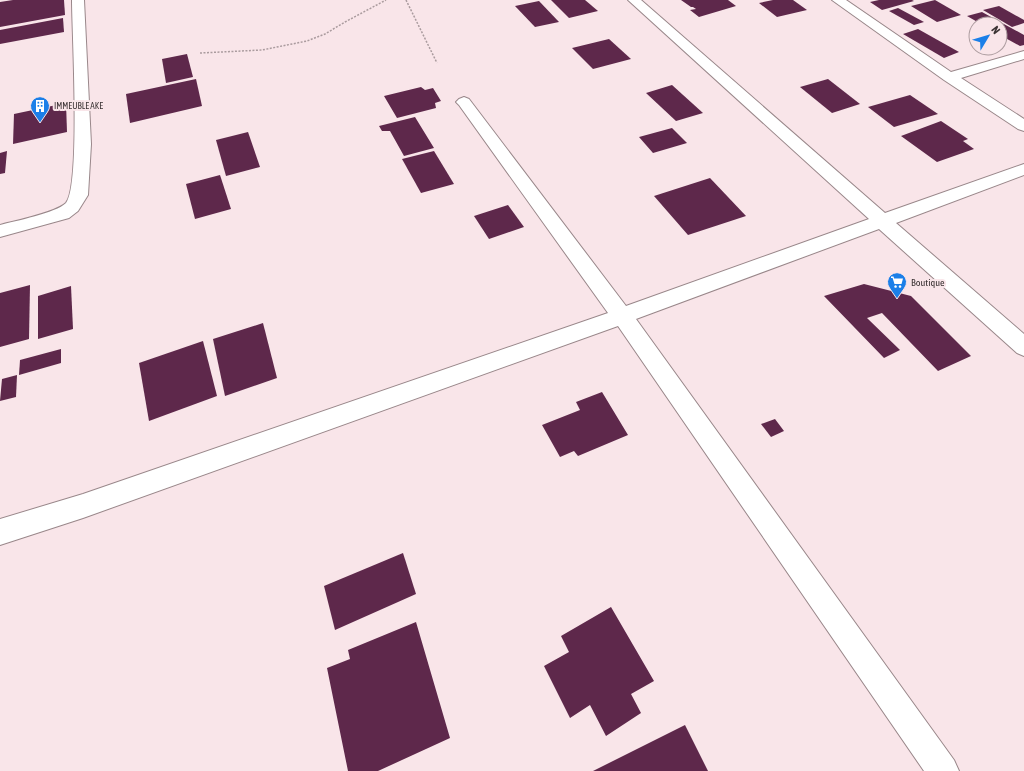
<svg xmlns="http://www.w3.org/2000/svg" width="1024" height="771" font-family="'Asap Condensed',sans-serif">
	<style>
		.building { fill: #5e284b }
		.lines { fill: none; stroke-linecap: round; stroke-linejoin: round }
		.minor-casing { stroke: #99878a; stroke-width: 2 }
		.path { stroke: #aa9b9e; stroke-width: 1.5; stroke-dasharray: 2 1.5; stroke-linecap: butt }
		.minor { fill: #fff; fill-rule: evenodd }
		.labels { text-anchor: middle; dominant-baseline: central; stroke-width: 4; stroke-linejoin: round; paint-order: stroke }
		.far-poi-label { font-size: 9px; fill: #3a3233; stroke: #f9e5e9; text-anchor: start }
		.poi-label { font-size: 10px; fill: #3a3233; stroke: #f9e5e9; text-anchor: start }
	</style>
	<rect width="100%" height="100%" fill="#f9e5e9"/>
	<g class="building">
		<polygon points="13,0 64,0 65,15 0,27 0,2"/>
		<polygon points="551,0 585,0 598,11 569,18"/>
		<polygon points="681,0 728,0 736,6 699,17 690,10 696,9 693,7 691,7"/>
		<polygon points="773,0 793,0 807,10 777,17 759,3"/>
		<polygon points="879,0 912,0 914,1 882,10 870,2"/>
		<polygon points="935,0 961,15 937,22 911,6"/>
		<polygon points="539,1 559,22 535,27 515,6"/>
		<polygon points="999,6 1024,20 1024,23 1012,27 983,10"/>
		<polygon points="898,8 924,22 914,25 889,11"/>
		<polygon points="982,12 1024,35 1024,45 1020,46 1000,35 1000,24 981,24 967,16"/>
		<polygon points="63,18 64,32 0,44 0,30"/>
		<polygon points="918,29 959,52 944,58 903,34"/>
		<polygon points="609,39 631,59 593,69 572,48"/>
		<polygon points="187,54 193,77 166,83 162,59"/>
		<polygon points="196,79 202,106 130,123 126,94"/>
		<polygon points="828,79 860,104 832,113 800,87"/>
		<polygon points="672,85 703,113 676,121 646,93"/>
		<polygon points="421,87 425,90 433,88 441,101 435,103 436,108 397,118 384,96"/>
		<polygon points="910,95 938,114 894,127 868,107"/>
		<polygon points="66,103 67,132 13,144 14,114"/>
		<polygon points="415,117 434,148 404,156 390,131 382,131 379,126"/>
		<polygon points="941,121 968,139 963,141 974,149 937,162 901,136"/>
		<polygon points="672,128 687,143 653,153 639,137"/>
		<polygon points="248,132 260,167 226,176 216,140"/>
		<polygon points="7,151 5,173 0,174 0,153"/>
		<polygon points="434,151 454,184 421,193 402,159"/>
		<polygon points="220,175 231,209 195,219 186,184"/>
		<polygon points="710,178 746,216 688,235 654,196"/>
		<polygon points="508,205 524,227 489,239 474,216"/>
		<polygon points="864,284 911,296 971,356 938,371 882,313 867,318 900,350 884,358 824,296"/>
		<polygon points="30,285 29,339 0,347 0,293"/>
		<polygon points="71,286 73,329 38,339 38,296"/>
		<polygon points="263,323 277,378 225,396 213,339"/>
		<polygon points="203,341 217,396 149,421 139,363"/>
		<polygon points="61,349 61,363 19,375 20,360"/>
		<polygon points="17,375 16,397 0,401 2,379"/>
		<polygon points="602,392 628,435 578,456 574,451 560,457 542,425 580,410 576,402"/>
		<polygon points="775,419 784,431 771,437 761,424"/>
		<polygon points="403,553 416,594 335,630 324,586"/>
		<polygon points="611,607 654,681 631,694 641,713 606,736 590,705 570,718 544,666 569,652 561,636"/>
		<polygon points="416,622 450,738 378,771 348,771 327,668 350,659 348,650"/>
		<polygon points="685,725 708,771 593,771"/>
	</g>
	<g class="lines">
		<g class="minor-casing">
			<g id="minor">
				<path d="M72,0H84L91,144L88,195L78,211L69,218L0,237V225C15,221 56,213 66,203C81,185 72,32 72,0Z"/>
				<polygon points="628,0 641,0 885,213 1024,164 1024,175 896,223 1024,334 1024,356 1017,353 879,229 636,319 954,760 959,771 924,771 618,326 83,518 0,545 0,519 83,494 608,313 459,105 456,102 459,99 464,97 469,99 626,306 869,219"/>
				<polygon points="832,0 846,0 951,72 1024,51 1024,59 961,78 1024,119 1024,131 1018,129 944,80"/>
			</g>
		</g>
		<g class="path">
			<polyline points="406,0 437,63"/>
			<polyline points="200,53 262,50 307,41 325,34 345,22 386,0"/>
		</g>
		<use href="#minor" class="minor"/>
	</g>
	<defs>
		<g id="building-pin" transform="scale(1)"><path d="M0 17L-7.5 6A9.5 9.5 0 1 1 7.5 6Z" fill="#1b7fe8" stroke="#f9e5e9"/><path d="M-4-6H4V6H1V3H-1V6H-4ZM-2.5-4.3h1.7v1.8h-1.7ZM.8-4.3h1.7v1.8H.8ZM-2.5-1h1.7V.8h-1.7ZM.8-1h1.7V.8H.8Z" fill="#fff"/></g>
		<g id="supermarket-pin" transform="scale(1)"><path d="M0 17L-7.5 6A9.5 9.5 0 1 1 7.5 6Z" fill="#1b7fe8" stroke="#f9e5e9"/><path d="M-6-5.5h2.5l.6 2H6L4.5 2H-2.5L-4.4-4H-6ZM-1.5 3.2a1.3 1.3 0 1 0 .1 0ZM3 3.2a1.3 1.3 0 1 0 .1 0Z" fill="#fff"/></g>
	</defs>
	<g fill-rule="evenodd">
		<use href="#building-pin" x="40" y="106"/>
		<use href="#supermarket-pin" x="897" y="282"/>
	</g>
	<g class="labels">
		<g class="far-poi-label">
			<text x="54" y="106">IMMEUBLE AKE</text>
		</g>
		<g class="poi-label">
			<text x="911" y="282">Boutique</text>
		</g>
	</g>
	<g transform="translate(988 36) rotate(52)"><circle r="19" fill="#f9e5e9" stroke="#ad9da0"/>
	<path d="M0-3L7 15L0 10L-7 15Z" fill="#1b7fe8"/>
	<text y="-6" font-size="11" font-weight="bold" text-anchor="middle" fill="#3a3233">N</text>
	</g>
</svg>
